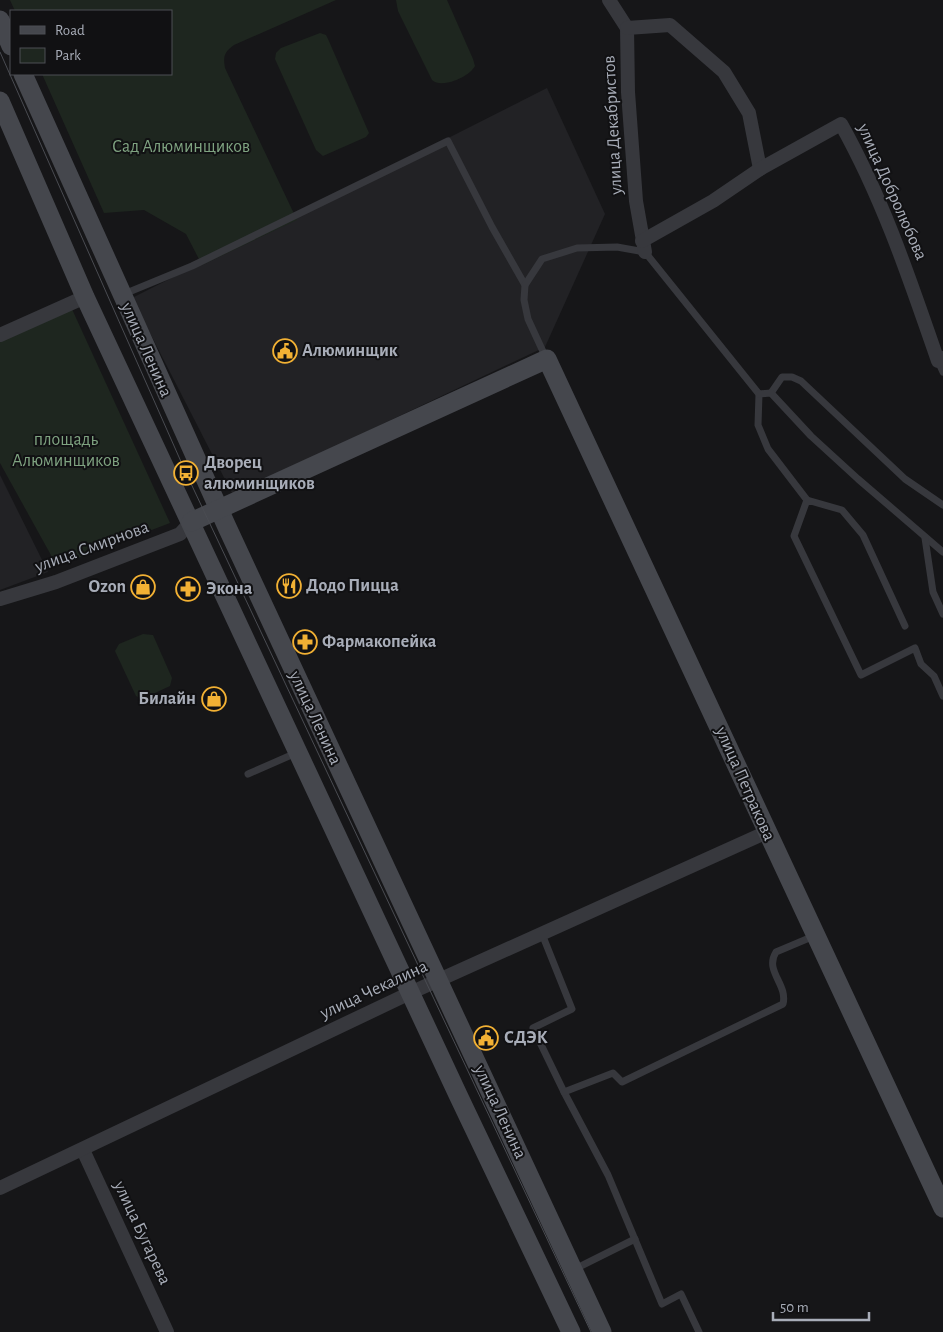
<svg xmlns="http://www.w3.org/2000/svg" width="943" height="1332" font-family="'Alegreya Sans',sans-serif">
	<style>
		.built { fill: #222225 }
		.green { fill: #1e261f }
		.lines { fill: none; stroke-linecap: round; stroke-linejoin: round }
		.lane { stroke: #37383d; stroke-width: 7 }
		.street { stroke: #37383d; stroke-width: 14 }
		.secondary { stroke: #45474d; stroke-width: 19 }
		.tram { stroke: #4a4c52; stroke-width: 1 }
		.labels { text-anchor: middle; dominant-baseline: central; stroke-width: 4; stroke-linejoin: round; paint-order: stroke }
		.street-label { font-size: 18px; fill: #a8adb8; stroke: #111113 }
		.park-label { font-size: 18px; fill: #7fa381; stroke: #111113 }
		.poi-label { font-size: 18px; font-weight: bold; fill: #a8adb8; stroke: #111113; text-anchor: start }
	</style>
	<rect width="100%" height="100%" fill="#161618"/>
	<g class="built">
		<polygon points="547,88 605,214 545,347 233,495 132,298"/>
		<polygon points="0,475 48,572 0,590"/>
	</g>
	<g class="green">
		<path d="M10,0H336L234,45C224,52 223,57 225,68L297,220L202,265L186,234L144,210L104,213L42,74H171V11H15Z"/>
		<path d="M396,0H447L473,59L475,66C469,77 442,89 432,80L398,11Z"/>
		<polygon points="320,33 326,35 328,39 369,133 366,137 323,156 316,150 275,59 276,53 281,48"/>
		<polygon points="71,307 170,523 57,566 0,463 0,337"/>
		<polygon points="143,634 153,635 172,678 170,686 142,699 136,696 115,651 119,644"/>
	</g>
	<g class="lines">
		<g class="lane">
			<polyline points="124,294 192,266 448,141 492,227 525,285"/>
			<polyline points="546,358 528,319 524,300 525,285 542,259 577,248 617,247 645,252 759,394 758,425 768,449 807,500"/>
			<polyline points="938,361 943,372"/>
			<polyline points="771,393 782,377 792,377 801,381 905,479 943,505"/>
			<polyline points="759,394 771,393 811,436 858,479 943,552"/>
			<polyline points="925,538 933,592 943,614"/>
			<polyline points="905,626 863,535 842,510 807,500 794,536 861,675 915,648 921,664 934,676 943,696"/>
			<polyline points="248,774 296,753"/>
			<polyline points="542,934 572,1009 533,1028 564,1092 608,1175 662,1304 681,1294 699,1332"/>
			<path d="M564,1092L613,1073L622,1082L783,1004C788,984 764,971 776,952L814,936"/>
			<polyline points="575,1269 635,1239"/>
		</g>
		<g class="street">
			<polyline points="609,0 627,28 628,92 636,201 645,252"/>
			<polyline points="627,28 670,25 724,72 749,113 760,169"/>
			<path d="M642,241L713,201L760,169L841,124C883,199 910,280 938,361L943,358"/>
			<polyline points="0,335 85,297"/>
			<polyline points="0,599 56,582 180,534 191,522"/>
			<polyline points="83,1150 167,1332"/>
			<polyline points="0,1188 410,993 767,832"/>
		</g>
		<g class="secondary">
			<polyline points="0,20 11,46"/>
			<polyline points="23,74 227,527 602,1332"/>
			<polyline points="0,101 85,297 459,1097 571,1332"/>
			<polyline points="191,522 547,359 943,1208"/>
		</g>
		<polyline class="tram" points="0,52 186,473 591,1332"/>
	</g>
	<defs>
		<g id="civic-ring" transform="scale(1.25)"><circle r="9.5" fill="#111113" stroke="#f2b134" stroke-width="1.5"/><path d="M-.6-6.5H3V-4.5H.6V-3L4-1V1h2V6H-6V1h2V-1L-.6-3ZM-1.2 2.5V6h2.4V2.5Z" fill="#f2b134"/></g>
		<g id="bus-ring" transform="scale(1.25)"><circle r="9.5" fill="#111113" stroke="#f2b134" stroke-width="1.5"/><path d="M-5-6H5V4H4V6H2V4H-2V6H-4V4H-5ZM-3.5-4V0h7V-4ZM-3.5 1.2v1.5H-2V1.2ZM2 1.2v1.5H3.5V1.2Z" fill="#f2b134"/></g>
		<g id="restaurant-ring" transform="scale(1.25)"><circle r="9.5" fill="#111113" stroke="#f2b134" stroke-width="1.5"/><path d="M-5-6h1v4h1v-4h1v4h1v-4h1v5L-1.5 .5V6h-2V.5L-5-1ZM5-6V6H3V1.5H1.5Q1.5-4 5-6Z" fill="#f2b134"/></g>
		<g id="shop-ring" transform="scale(1.25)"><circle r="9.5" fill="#111113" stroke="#f2b134" stroke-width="1.5"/><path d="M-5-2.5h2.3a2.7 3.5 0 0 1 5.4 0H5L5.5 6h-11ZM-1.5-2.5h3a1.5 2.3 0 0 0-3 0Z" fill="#f2b134"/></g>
		<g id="pharmacy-ring" transform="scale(1.25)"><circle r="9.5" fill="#111113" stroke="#f2b134" stroke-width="1.5"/><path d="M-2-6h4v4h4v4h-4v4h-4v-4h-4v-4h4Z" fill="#f2b134"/></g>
	</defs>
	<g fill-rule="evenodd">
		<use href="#civic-ring" x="285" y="351"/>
		<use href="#bus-ring" x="186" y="473"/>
		<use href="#restaurant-ring" x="289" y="586"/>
		<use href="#shop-ring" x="143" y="587"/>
		<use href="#pharmacy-ring" x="188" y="589"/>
		<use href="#pharmacy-ring" x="305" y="642"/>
		<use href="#shop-ring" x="214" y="699"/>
		<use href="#civic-ring" x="486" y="1038"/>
	</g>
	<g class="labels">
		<g class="street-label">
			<text transform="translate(613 125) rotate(-93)">улица Декабристов</text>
			<text transform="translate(892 192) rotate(66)">улица Добролюбова</text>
			<text transform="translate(146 350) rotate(66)">улица Ленина</text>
			<text transform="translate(92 547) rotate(-20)">улица Смирнова</text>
			<text transform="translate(315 718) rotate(65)">улица Ленина</text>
			<text transform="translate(745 784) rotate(66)">улица Петракова</text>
			<text transform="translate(374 990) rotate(-25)">улица Чекалина</text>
			<text transform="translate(500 1112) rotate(65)">улица Ленина</text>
			<text transform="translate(142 1233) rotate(65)">улица Бугарева</text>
		</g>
		<g class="park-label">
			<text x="181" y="147">Сад Алюминщиков</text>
			<text x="66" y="440">площадь<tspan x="66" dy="21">Алюминщиков</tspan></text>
		</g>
		<g class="poi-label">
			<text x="302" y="351">Алюминщик</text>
			<text x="204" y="463">Дворец<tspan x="204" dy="21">алюминщиков</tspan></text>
			<text x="306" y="586">Додо Пицца</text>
			<text x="126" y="587" text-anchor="end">Ozon</text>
			<text x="206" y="589">Экона</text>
			<text x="322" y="642">Фармакопейка</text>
			<text x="196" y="699" text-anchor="end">Билайн</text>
			<text x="504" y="1038">СДЭК</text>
		</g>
	</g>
	<rect x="10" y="10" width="162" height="65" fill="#111113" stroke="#4d4f55"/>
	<rect x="20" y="26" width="25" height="8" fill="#45474d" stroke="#4d4f55"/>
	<text x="55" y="35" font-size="15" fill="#a8adb8">Road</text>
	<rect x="20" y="48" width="25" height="15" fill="#1e261f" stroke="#4d4f55"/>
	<text x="55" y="60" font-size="15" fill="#a8adb8">Park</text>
	<path d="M773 1312v8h96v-8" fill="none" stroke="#a8adb8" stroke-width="2.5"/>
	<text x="780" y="1312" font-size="15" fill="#a8adb8" stroke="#111113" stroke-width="4" paint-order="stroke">50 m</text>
</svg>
